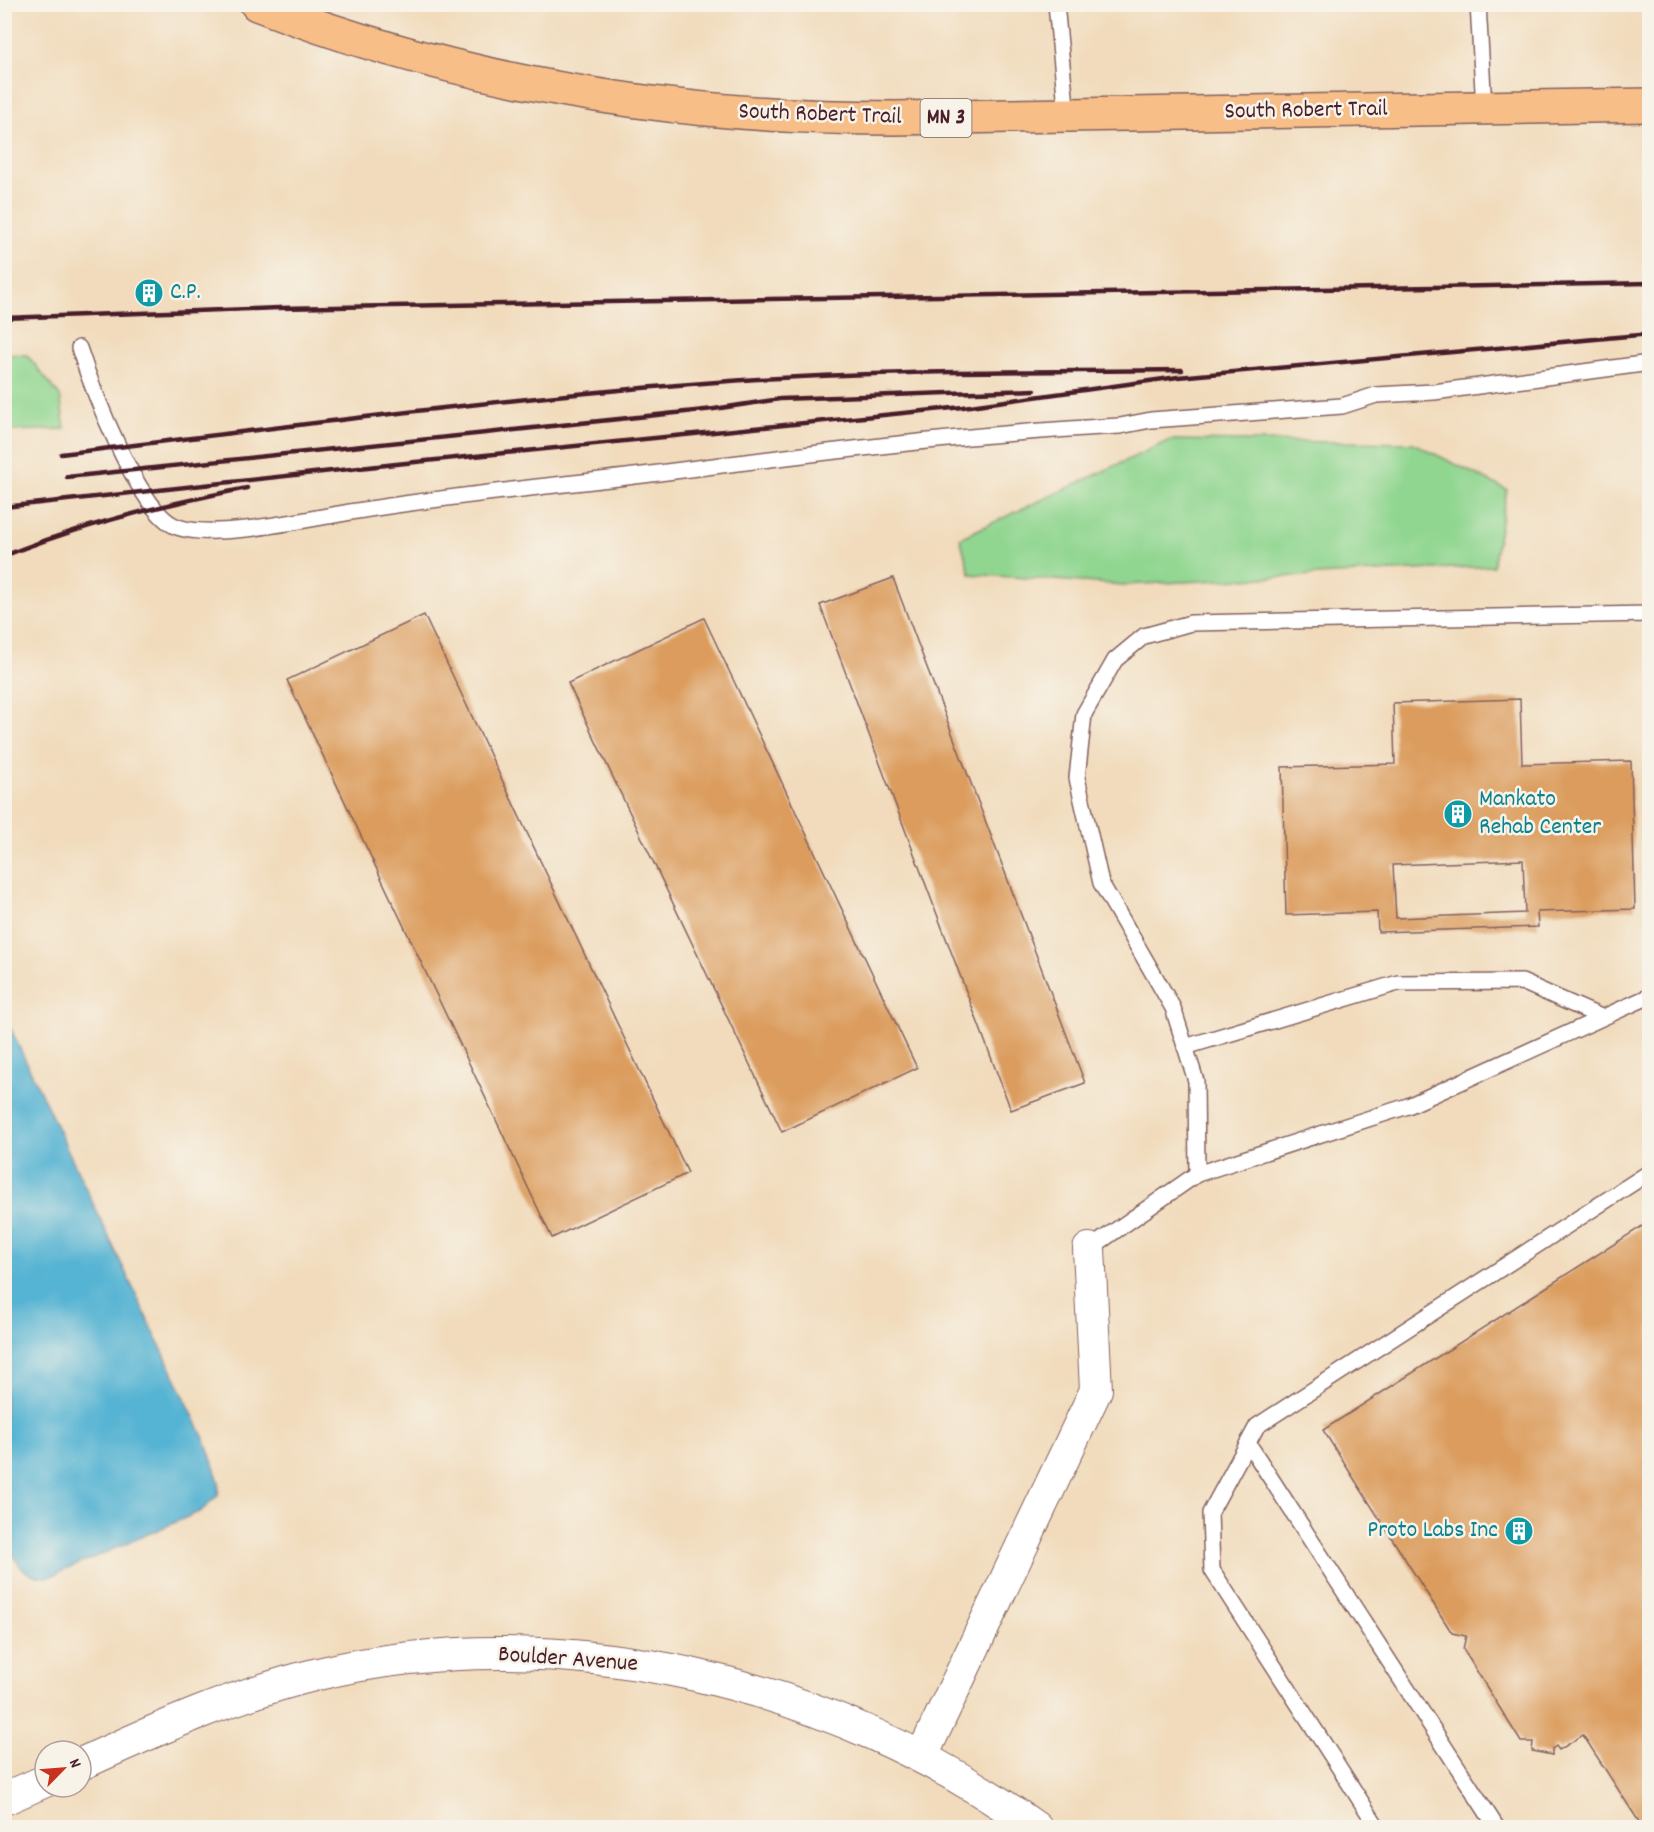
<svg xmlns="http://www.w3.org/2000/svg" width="1654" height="1832" font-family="Dekko,sans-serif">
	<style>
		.green { fill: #90d690; stroke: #6d7a5e; stroke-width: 1.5 }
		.water { fill: #55b3d3; stroke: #50697f; stroke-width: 1.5 }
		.building { fill: #db9c5d; fill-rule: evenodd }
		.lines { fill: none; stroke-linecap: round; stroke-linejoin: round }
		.lane-casing { stroke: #84615e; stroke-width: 18 }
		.street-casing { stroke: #84615e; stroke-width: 34 }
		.primary-casing { stroke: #84615e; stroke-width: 36 }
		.lane { stroke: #fff; stroke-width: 15 }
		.street { stroke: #fff; stroke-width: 32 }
		.primary { stroke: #f7be87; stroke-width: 33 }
		.rail { stroke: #4a1f2b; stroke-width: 4.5 }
		.labels { text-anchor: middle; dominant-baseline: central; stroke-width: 5; stroke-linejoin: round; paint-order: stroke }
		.shield { fill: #f7f3e8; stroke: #7e5f64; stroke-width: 1.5 }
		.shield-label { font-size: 22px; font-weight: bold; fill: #4a1f2b }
		.street-label { font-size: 24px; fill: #4a1f2b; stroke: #f7f3e8 }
		.culture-label { font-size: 24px; fill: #0d838f; stroke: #f7f3e8; text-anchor: start }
	</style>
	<rect width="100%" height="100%" fill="#f7f3e8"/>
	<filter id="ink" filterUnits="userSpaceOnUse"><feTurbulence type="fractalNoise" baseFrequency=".0167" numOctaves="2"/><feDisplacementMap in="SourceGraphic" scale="12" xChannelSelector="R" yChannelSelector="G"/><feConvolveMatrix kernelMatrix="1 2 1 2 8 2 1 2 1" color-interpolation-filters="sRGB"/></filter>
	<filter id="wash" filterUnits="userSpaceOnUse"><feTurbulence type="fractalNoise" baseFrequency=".008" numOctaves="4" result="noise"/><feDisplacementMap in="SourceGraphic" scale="24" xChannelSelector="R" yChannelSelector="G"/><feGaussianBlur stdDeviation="1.35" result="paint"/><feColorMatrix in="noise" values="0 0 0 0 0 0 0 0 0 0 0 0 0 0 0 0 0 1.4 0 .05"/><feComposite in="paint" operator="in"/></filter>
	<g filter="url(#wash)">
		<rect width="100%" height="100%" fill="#f1dbbc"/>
		<g class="green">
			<polygon points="5,354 27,355 60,396 65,429 5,431"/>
			<polygon points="1170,440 1413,443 1507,490 1493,566 1124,585 970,574 960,538"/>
		</g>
		<path class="water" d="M5,1017L206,1443L219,1482L218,1495L201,1511L49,1577C19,1578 15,1559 5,1535Z"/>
		<g id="blocks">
			<g class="building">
				<polygon points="155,286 156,300 142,300 141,287"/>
				<polygon points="893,578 1085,1083 1011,1110 820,605"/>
				<polygon points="424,615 688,1173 552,1238 287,680"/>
				<polygon points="704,618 917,1068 782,1132 568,683"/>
				<path d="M1520,699L1522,764L1631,761L1635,909L1537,912L1538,927L1378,932L1377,912L1286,915L1282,767L1395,764L1393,703ZM1523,860L1525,913L1396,918L1393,865Z"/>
				<polygon points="1650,1221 1650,1828 1643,1828 1583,1735 1559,1750 1556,1746 1552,1749 1552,1755 1532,1751 1533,1742 1521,1742 1463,1649 1466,1636 1452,1633 1323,1430"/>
			</g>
		</g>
	</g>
	<g filter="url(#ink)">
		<use href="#blocks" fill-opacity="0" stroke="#84615e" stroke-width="1.5"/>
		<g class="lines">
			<g class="lane-casing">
				<g id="lane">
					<polyline points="1056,4 1067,116"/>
					<polyline points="1478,4 1484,108"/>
					<path d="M79,348C92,388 137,506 173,525C207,543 316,517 357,511C454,495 553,486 651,474C807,454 963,434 1120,426L1151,420L1342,406L1376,395L1434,392L1650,363"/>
					<polyline points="1185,1047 1398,983 1522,982 1601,1017"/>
					<polyline points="1197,1174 1196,1081 1173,1008 1101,883 1077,778 1084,714 1115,660 1144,636 1191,623 1650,614"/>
					<polyline points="1089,1249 1197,1174 1408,1106 1650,996"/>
					<polyline points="1248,1443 1497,1828"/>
					<polyline points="1378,1828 1212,1570 1210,1513 1257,1426 1650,1172"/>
				</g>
			</g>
			<g class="street-casing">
				<g id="street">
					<polyline points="922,1756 1096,1390 1089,1249"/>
					<path d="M81,1764C157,1729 236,1694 318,1674C562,1616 835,1682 1036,1828"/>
					<polyline points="4,1799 45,1781"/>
				</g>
			</g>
			<g class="primary-casing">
				<path id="primary" d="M257,4C461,83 677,118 895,118L1650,105"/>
			</g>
			<use href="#lane" class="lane"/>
			<use href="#street" class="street"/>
			<use href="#primary" class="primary"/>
			<g class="rail">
				<polyline points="4,318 279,308 1650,283"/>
				<path d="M61,454C284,427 507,397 730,381C880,370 1031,372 1182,370"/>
				<polyline points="67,477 714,409 780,399 1035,390"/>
				<polyline points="4,507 396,464 963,407 1178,377 1650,334"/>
				<path d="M4,556C82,524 165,504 247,488"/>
			</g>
		</g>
	</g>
	<defs>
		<g id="building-disc" transform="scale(1.5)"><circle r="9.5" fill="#0f9aa8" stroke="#f7f3e8"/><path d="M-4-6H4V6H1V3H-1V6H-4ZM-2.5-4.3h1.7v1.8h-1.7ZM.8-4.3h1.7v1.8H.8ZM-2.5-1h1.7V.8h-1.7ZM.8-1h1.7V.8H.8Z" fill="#fff"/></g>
	</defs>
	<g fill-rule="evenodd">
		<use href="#building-disc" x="149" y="293"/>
		<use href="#building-disc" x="1458" y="814"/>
		<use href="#building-disc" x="1519" y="1531"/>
	</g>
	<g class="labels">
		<rect class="shield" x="920.5" y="99" width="51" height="38" rx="4.5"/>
		<g class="shield-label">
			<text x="946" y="118">MN 3</text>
		</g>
		<g class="street-label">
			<text transform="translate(1306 111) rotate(-1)">South Robert Trail</text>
			<text transform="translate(820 115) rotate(2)">South Robert Trail</text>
			<text transform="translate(568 1660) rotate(4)">Boulder Avenue</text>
		</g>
		<g class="culture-label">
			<text x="170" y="293">C.P.</text>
			<text x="1479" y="800">Mankato<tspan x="1479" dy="28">Rehab Center</tspan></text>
			<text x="1498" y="1531" text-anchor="end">Proto Labs Inc</text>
		</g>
	</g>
	<rect width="1654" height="1832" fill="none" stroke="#f7f3e8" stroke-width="24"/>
	<g transform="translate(63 1769) rotate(65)"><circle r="28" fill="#f7f3e8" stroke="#b29e9c" stroke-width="1.5"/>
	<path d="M0-4.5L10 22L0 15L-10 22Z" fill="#c8321e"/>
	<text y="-9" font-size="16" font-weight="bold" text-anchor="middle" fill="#4a1f2b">N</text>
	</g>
</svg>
